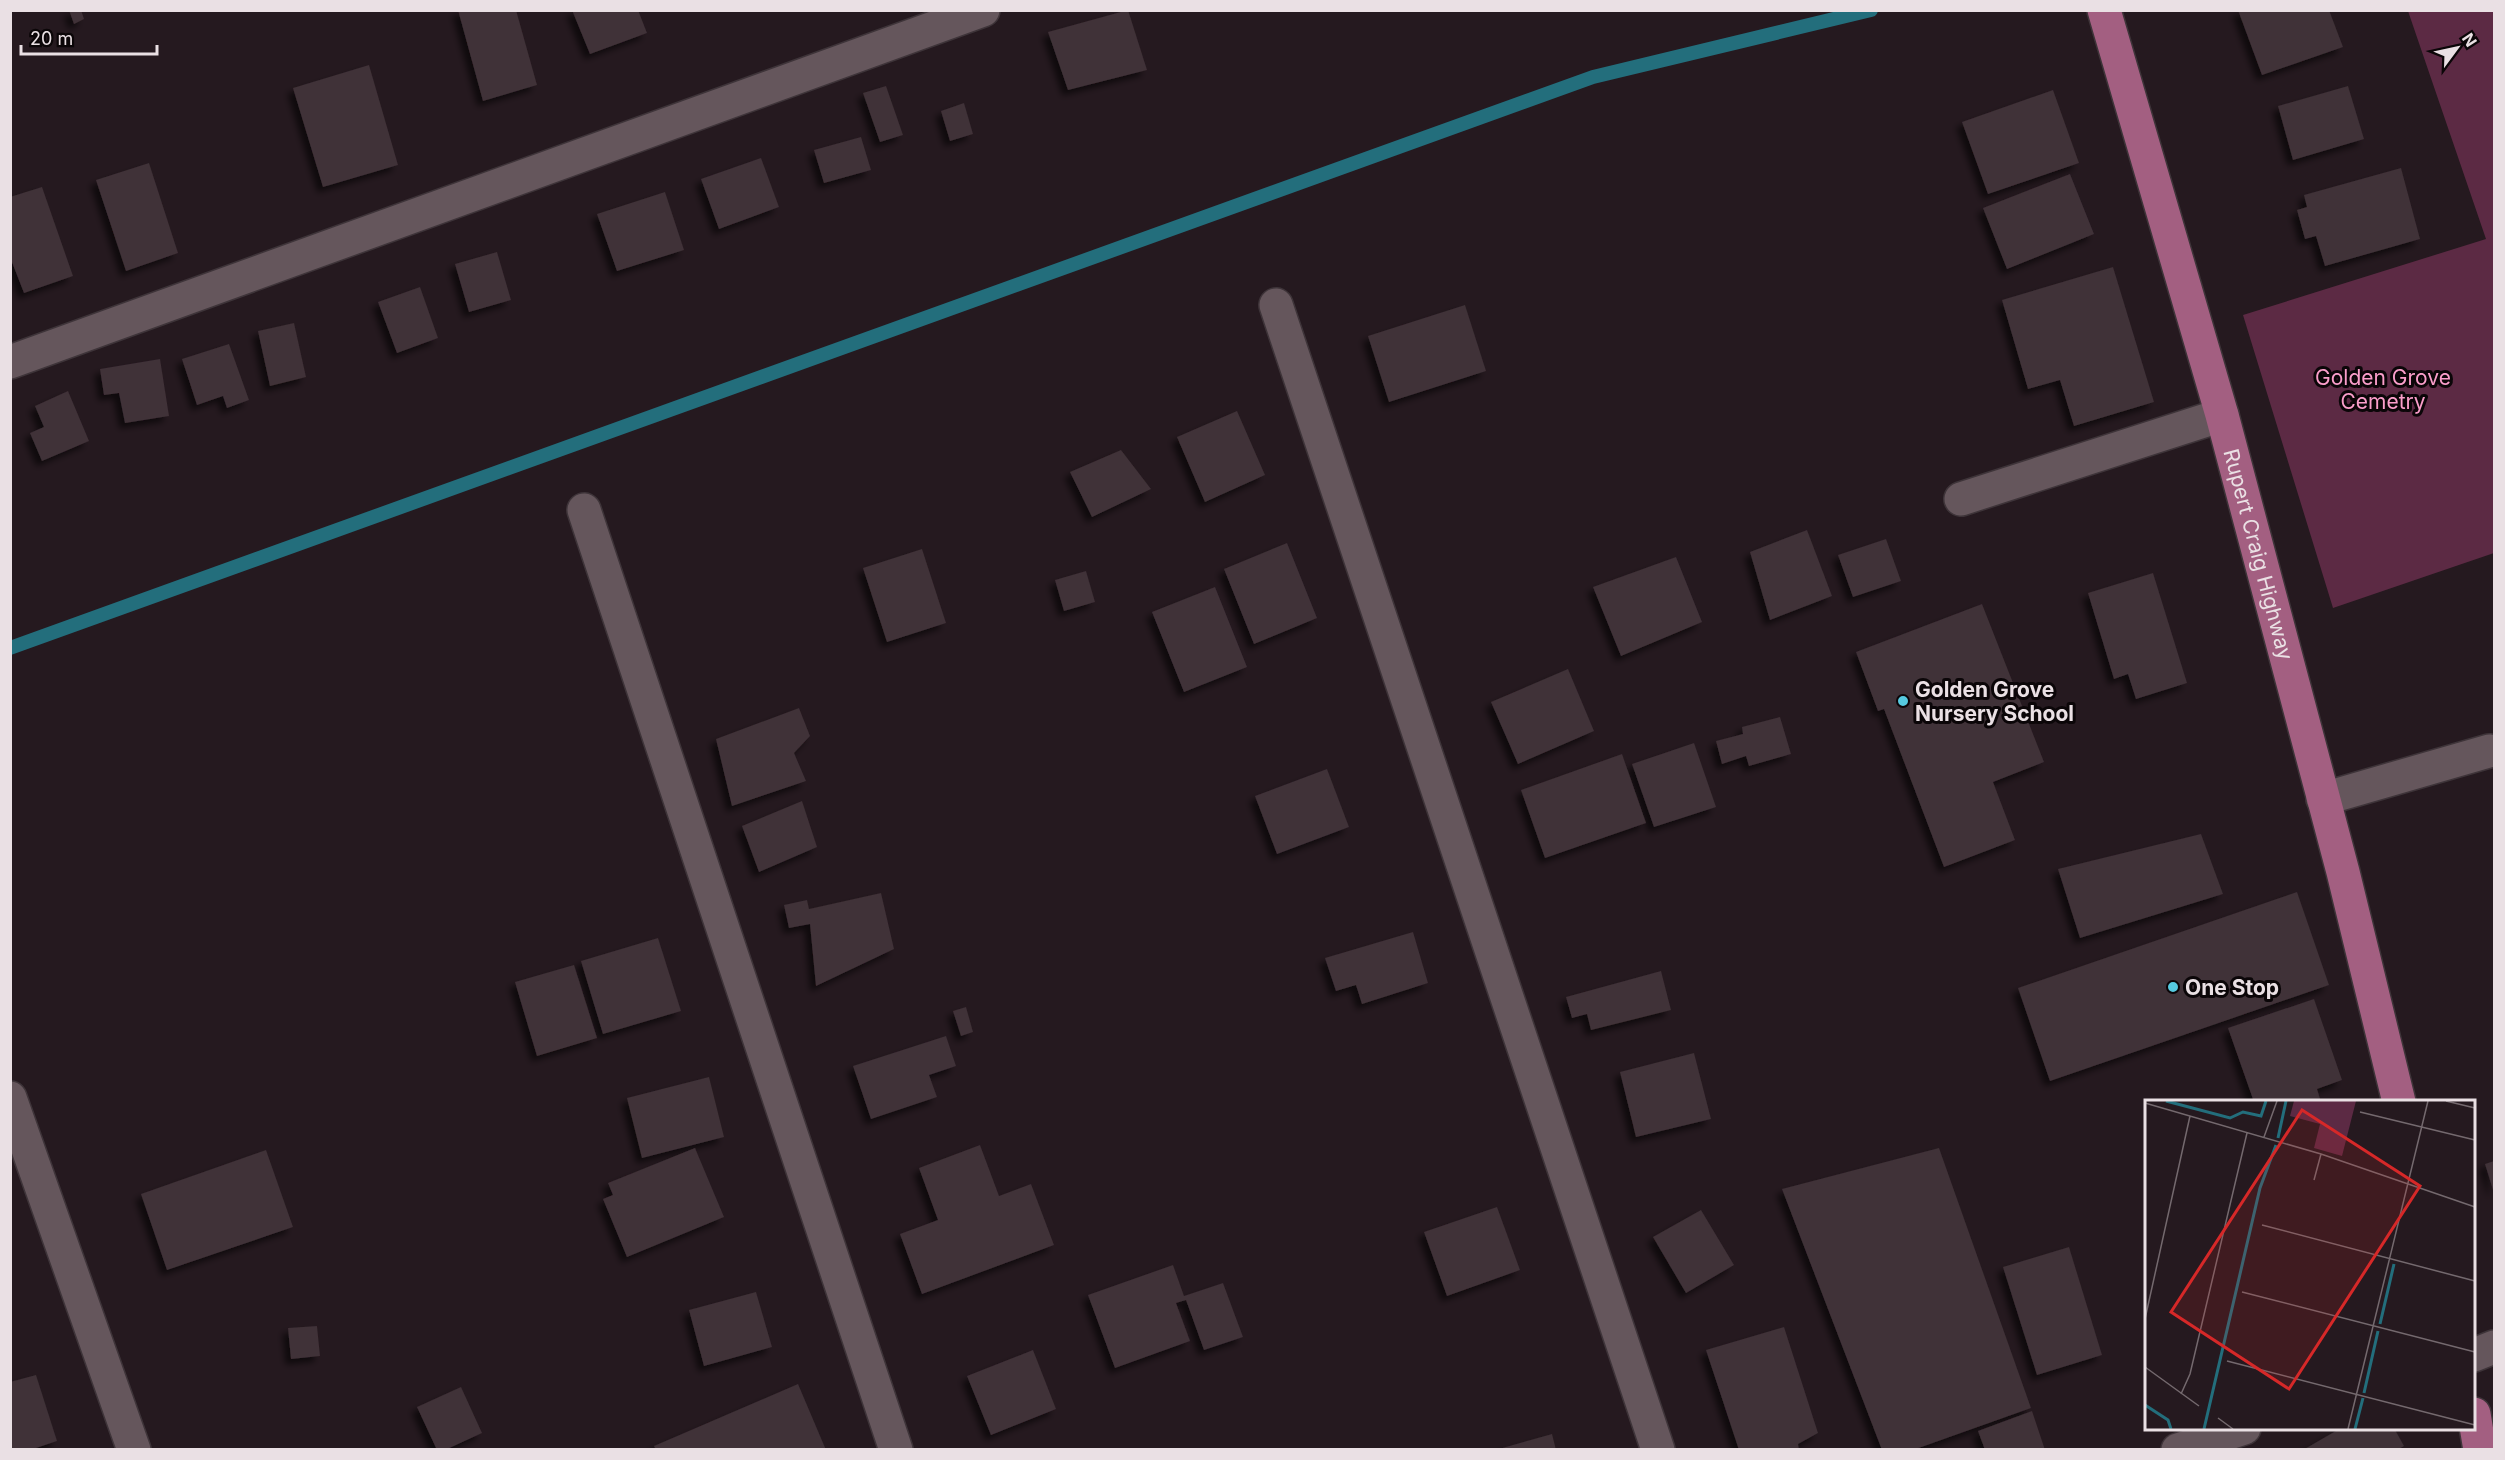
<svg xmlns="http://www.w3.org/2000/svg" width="2505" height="1460" font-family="Inter,sans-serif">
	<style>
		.green { fill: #5c2a44 }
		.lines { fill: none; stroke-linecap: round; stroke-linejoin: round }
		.stream { stroke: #236e7c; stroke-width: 14 }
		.building { fill: #3f3137; filter: url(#shadow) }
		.minor-casing { stroke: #3e3439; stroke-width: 36 }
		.major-casing { stroke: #3e3439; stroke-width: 36 }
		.minor { stroke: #65565c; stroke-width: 33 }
		.major { stroke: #a35f81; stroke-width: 33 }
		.poi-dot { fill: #56cae0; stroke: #0b0608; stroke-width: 2 }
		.labels { text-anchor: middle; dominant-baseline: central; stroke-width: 6; stroke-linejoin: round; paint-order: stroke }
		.park-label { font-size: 21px; fill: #fb9ecb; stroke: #0b0608 }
		.street-label { font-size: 21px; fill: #eae0e4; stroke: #0b0608 }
		.poi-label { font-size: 21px; font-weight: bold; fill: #eae0e4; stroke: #0b0608; text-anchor: start }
		.inset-river { fill: none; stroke: #236e7c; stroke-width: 3 }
		.inset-road { fill: none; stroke: #74696e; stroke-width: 1.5 }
		.view { fill: #d62828; fill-opacity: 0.15; stroke: #d62828; stroke-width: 3 }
		.inset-edge { fill: none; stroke: #eae0e4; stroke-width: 3 }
	</style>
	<defs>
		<filter id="shadow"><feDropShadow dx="-5.5" dy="5.5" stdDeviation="3" flood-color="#0009"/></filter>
	</defs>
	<rect width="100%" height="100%" fill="#25191f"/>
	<polygon class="green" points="2408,11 2494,11 2494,553 2333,608 2243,315 2486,239"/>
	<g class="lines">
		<polyline class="stream" points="10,648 1593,77 1871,10"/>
	</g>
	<g class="building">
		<polygon points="69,10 81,10 84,19 74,24"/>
		<polygon points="458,10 516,10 537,85 483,101"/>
		<polygon points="572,10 638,10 647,33 590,54"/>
		<polygon points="1128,10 1147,70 1068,90 1048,32"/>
		<polygon points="2238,10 2329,10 2343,47 2262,75"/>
		<polygon points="369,65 398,165 323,187 293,88"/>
		<polygon points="886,86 903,135 880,142 863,93"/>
		<polygon points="2348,86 2364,139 2293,160 2278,106"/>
		<polygon points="2053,90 2079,163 1988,194 1962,122"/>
		<polygon points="964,103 973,134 950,141 941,111"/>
		<polygon points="861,137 871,170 824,183 814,150"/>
		<polygon points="761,158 779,207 719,229 701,179"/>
		<polygon points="149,163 178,253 126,271 96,180"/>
		<polygon points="2401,168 2420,239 2325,266 2316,236 2305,239 2297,210 2307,207 2304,195"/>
		<polygon points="2070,174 2094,234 2007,269 1983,208"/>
		<polygon points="42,187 73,276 24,293 10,257 10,197"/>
		<polygon points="665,192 684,250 617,271 597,214"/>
		<polygon points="497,252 511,300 469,312 455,264"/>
		<polygon points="2113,267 2154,402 2074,426 2060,380 2028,389 2002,300"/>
		<polygon points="420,287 438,338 397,353 378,302"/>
		<polygon points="1465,305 1486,371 1389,402 1368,336"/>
		<polygon points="294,323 306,377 270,386 258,331"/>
		<polygon points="229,344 249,400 227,408 223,396 197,405 182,359"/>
		<polygon points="160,359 169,416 125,423 119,393 104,395 100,369"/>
		<polygon points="68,391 89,441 42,461 30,433 44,427 35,406"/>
		<polygon points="1237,411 1265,475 1205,502 1177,437"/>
		<polygon points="1121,450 1151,489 1092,517 1070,472"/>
		<polygon points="1807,530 1832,596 1770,620 1750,552"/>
		<polygon points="1886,539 1901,581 1853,597 1838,555"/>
		<polygon points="1287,543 1317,618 1254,644 1224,569"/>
		<polygon points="922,549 946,623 887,642 863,568"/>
		<polygon points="1676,557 1702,622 1621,656 1593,587"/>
		<polygon points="1086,571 1095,602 1064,611 1055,580"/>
		<polygon points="2153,573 2187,683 2136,699 2128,674 2114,679 2088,593"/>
		<polygon points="1215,587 1247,667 1184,692 1152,612"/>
		<polygon points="1982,604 2044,762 1993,782 2015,840 1944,867 1884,709 1878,711 1856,652"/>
		<polygon points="1568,669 1594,731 1518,764 1491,702"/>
		<polygon points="799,708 810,736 794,753 806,781 732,806 716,739"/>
		<polygon points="1780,717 1791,754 1749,766 1746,756 1722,764 1716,741 1743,734 1742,727"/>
		<polygon points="1694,743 1716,807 1654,827 1632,764"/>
		<polygon points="1622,754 1646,823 1545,858 1521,790"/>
		<polygon points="1327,769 1349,827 1277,854 1255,796"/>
		<polygon points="802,801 817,847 759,872 742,826"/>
		<polygon points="2201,834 2223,894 2080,938 2058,869"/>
		<polygon points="2297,892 2329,985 2050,1081 2018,988"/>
		<polygon points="881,893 894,949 816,986 810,924 789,928 784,905 807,900 809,909"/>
		<polygon points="1413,932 1428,983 1362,1004 1356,985 1336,991 1325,958"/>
		<polygon points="658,938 681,1011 603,1034 581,961"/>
		<polygon points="574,965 597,1038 537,1056 515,982"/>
		<polygon points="1661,971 1671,1010 1591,1030 1587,1014 1572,1018 1566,997"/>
		<polygon points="2314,999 2342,1080 2317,1089 2321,1102 2254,1102 2228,1028"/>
		<polygon points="966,1007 973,1032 961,1036 953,1011"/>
		<polygon points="946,1036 956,1066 929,1075 937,1097 871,1119 853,1066"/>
		<polygon points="1694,1053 1711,1119 1636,1137 1620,1072"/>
		<polygon points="709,1077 724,1137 642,1158 627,1098"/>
		<polygon points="980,1145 999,1196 1031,1184 1054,1245 922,1294 900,1234 938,1220 919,1168"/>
		<polygon points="695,1148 724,1217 627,1257 603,1199 613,1195 608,1183"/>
		<polygon points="1939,1148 2031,1408 1913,1450 1882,1450 1782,1189"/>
		<polygon points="266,1150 293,1227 167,1270 141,1194"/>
		<polygon points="2494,1161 2494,1193 2485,1164"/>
		<polygon points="1497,1207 1520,1270 1447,1296 1424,1232"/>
		<polygon points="1701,1210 1734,1265 1686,1293 1653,1237"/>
		<polygon points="2069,1247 2102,1355 2037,1375 2003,1267"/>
		<polygon points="1173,1265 1184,1296 1223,1283 1243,1337 1204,1350 1186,1300 1176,1303 1190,1341 1115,1368 1088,1295"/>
		<polygon points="756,1292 772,1347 704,1366 689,1310"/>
		<polygon points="317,1326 320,1356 291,1359 288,1328"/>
		<polygon points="1784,1327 1818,1433 1798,1444 1799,1450 1739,1450 1706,1350"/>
		<polygon points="1033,1350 1056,1409 991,1435 967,1376"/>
		<polygon points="36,1375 57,1441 30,1450 10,1450 10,1382"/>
		<polygon points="798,1384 826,1450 656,1450 654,1446"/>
		<polygon points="461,1387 482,1433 445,1450 437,1450 417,1407"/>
		<polygon points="2032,1411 2045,1450 1985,1450 1978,1431"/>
		<polygon points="2341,1428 2394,1428 2404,1446 2397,1450 2303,1450"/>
		<polygon points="1552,1434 1556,1450 1499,1450 1499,1449"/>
	</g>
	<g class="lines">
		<g class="minor-casing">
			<g id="minor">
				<polyline points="1276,305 1658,1450"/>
				<polyline points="10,362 983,10"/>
				<polyline points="1961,499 2222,415"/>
				<polyline points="584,510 896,1450"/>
				<polyline points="2323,799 2489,751"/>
				<polyline points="10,1098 134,1450"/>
				<polyline points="2474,1355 2494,1347"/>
				<polyline points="2178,1450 2244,1428"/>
			</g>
		</g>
		<g class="major-casing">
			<g id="major">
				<path id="s1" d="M2104,10L2222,415L2343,872L2399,1102"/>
				<polyline points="2474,1414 2480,1450"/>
			</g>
		</g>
		<use href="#minor" class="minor"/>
		<use href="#major" class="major"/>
	</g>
	<g class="poi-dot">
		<circle cx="1903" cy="701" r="6"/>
		<circle cx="2173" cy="987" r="6"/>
	</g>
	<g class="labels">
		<g class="park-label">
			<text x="2383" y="377">Golden Grove<tspan x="2383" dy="24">Cemetry</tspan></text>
		</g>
		<g class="street-label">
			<text stroke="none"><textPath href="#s1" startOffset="566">Rupert Craig Highway</textPath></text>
		</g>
		<g class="poi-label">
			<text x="1915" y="689">Golden Grove<tspan x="1915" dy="24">Nursery School</tspan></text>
			<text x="2185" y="987">One Stop</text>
		</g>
	</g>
	<g transform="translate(2145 1100)">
		<rect width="330" height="330" fill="#25191f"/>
		<path d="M149,1H211L197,56L169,48L175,24L145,16Z" fill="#5c2a44"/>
		<path class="inset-river" d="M21,1L85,18L98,12L116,16L121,1M133,38L141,1M235,224L249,164M219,293L233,231M0,305L23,320L26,329M59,329L115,88L131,45M210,329L218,298"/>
		<path class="inset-road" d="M301,1L330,8M0,3L176,54L330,107M215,12L330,40M119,37L132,1M169,80L176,54M117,125L330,181M97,192L330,252M0,219L45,16M82,261L330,325M0,267L54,306M36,294L45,274L102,33M73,318L88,329M203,329L283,1"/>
		<path class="view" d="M157,10L275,86L144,289L26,212Z"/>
		<rect width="330" height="330" class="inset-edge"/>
	</g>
	<rect width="2505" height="1460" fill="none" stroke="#eae0e4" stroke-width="24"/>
	<g transform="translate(2457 48) rotate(57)" stroke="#0b0608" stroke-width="4.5" paint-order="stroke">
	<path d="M0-4.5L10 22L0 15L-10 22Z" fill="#eae0e4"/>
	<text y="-9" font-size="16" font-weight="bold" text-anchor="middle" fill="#eae0e4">N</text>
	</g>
	<path d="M21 45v9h136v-9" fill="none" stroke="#eae0e4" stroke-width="3"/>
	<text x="30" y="45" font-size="18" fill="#eae0e4" stroke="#0b0608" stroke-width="4.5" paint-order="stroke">20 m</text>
</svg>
